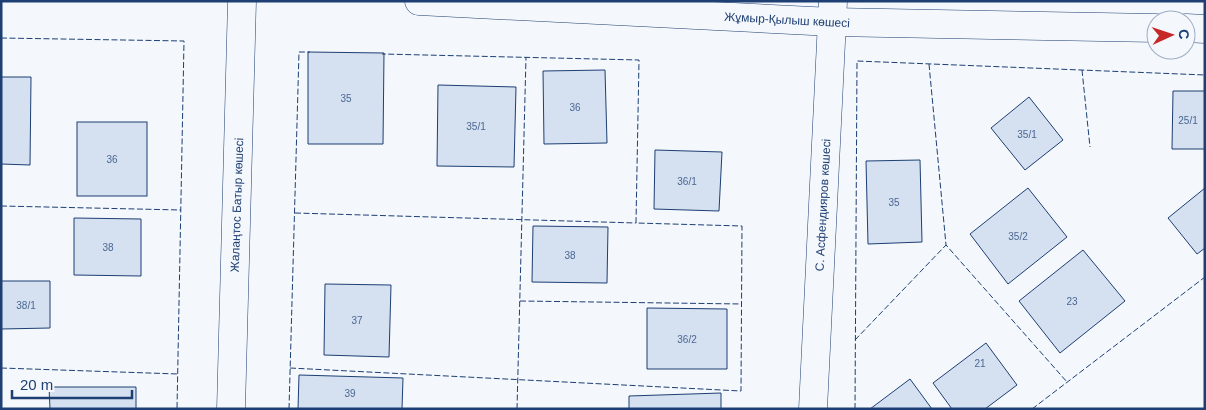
<svg xmlns="http://www.w3.org/2000/svg" width="1206" height="410" font-family="Helvetica,sans-serif">
	<style>
		.building { fill: #d5e0f0; stroke: #1d3f73 }
		.lines { fill: none; stroke-linecap: round; stroke-linejoin: round }
		.street-casing { stroke: #1d3f73; stroke-width: 29 }
		.street { stroke: #f4f7fb; stroke-width: 28 }
		.fence { stroke: #1d3f73; stroke-width: 1; stroke-dasharray: 6 2.5; stroke-linecap: butt }
		.labels { text-anchor: middle; dominant-baseline: central; stroke-width: 4; stroke-linejoin: round; paint-order: stroke }
		.number-label { font-size: 10px; fill: #4b6792 }
		.street-label { font-size: 12px; fill: #1d3f73; stroke: #f4f7fb }
	</style>
	<rect width="100%" height="100%" fill="#f4f7fb"/>
	<g class="building">
		<polygon points="308,52 384,53 383,144 308,144"/>
		<polygon points="605,70 607,143 544,144 543,71"/>
		<polygon points="1,77 31,77 30,165 1,164"/>
		<polygon points="438,85 516,87 514,167 437,166"/>
		<polygon points="1173,91 1205,91 1205,149 1172,149"/>
		<polygon points="1029,97 1063,140 1025,170 991,128"/>
		<rect x="77" y="122" width="70" height="74"/>
		<polygon points="655,150 722,152 719,211 654,209"/>
		<polygon points="920,160 922,242 868,244 866,161"/>
		<polygon points="1028,188 1067,237 1008,284 970,234"/>
		<polygon points="1205,188 1205,248 1197,254 1168,218"/>
		<polygon points="74,218 141,219 141,276 74,275"/>
		<polygon points="533,226 608,227 607,283 532,282"/>
		<polygon points="1083,250 1125,301 1060,353 1019,301"/>
		<polygon points="1,281 50,281 50,328 1,329"/>
		<polygon points="325,284 391,285 389,357 324,355"/>
		<polygon points="647,308 727,309 727,369 647,369"/>
		<polygon points="986,343 1017,385 985,409 952,409 933,383"/>
		<polygon points="299,375 403,378 402,409 298,409"/>
		<polygon points="910,379 932,409 870,409"/>
		<polygon points="49,387 136,387 136,409 50,409"/>
		<polygon points="721,393 721,409 629,409 629,396"/>
	</g>
	<g class="lines">
		<g class="street-casing">
			<g id="street">
				<polyline points="419,1 832,22 1156,28"/>
				<polyline points="1186,28 1205,29"/>
				<polyline points="231,409 242,1"/>
				<polyline points="813,409 833,1"/>
			</g>
		</g>
		<use href="#street" class="street"/>
		<g class="fence">
			<polyline points="1,38 184,41 177,409"/>
			<polyline points="929,64 946,245 1067,382"/>
			<polyline points="1082,70 1090,147"/>
			<polyline points="1,206 181,210"/>
			<polyline points="295,213 636,223"/>
			<polyline points="520,301 742,304"/>
			<polyline points="855,340 946,245"/>
			<polyline points="1,368 178,374"/>
			<polyline points="290,368 741,391 742,226 636,223 639,60 382,54"/>
			<polyline points="289,409 299,52 310,52"/>
			<polyline points="517,409 526,57"/>
			<polyline points="855,409 857,61 1205,75"/>
			<polyline points="1032,409 1205,277"/>
		</g>
	</g>
	<g class="labels">
		<g class="number-label">
			<text x="346" y="98">35</text>
			<text x="575" y="107">36</text>
			<text x="1188" y="120">25/1</text>
			<text x="476" y="126">35/1</text>
			<text x="1027" y="134">35/1</text>
			<text x="112" y="159">36</text>
			<text x="687" y="181">36/1</text>
			<text x="894" y="202">35</text>
			<text x="1018" y="236">35/2</text>
			<text x="108" y="247">38</text>
			<text x="570" y="255">38</text>
			<text x="1072" y="301">23</text>
			<text x="26" y="305">38/1</text>
			<text x="357" y="320">37</text>
			<text x="687" y="339">36/2</text>
			<text x="980" y="363">21</text>
			<text x="350" y="393">39</text>
		</g>
		<g class="street-label">
			<text transform="translate(787 20) rotate(3)">Жұмыр-Қылыш көшесі</text>
			<text transform="translate(237 205) rotate(-88)">Жалаңтос Батыр көшесі</text>
			<text transform="translate(823 205) rotate(-87)">С. Асфендияров көшесі</text>
		</g>
	</g>
	<rect width="1206" height="410" fill="none" stroke="#1d3f73" stroke-width="5"/>
	<g transform="translate(1171 35) rotate(87)"><circle r="24" fill="#f4f7fb" stroke="#9eadc5"/>
	<path d="M0-4L9 19L0 12L-9 19Z" fill="#c62828"/>
	<text y="-8" font-size="14" font-weight="bold" text-anchor="middle" fill="#1d3f73">С</text>
	</g>
	<path d="M12 390v8h120v-8" fill="none" stroke="#1d3f73" stroke-width="2.5"/>
	<text x="20" y="390" font-size="15" fill="#1d3f73" stroke="#f4f7fb" stroke-width="4" paint-order="stroke">20 m</text>
</svg>
